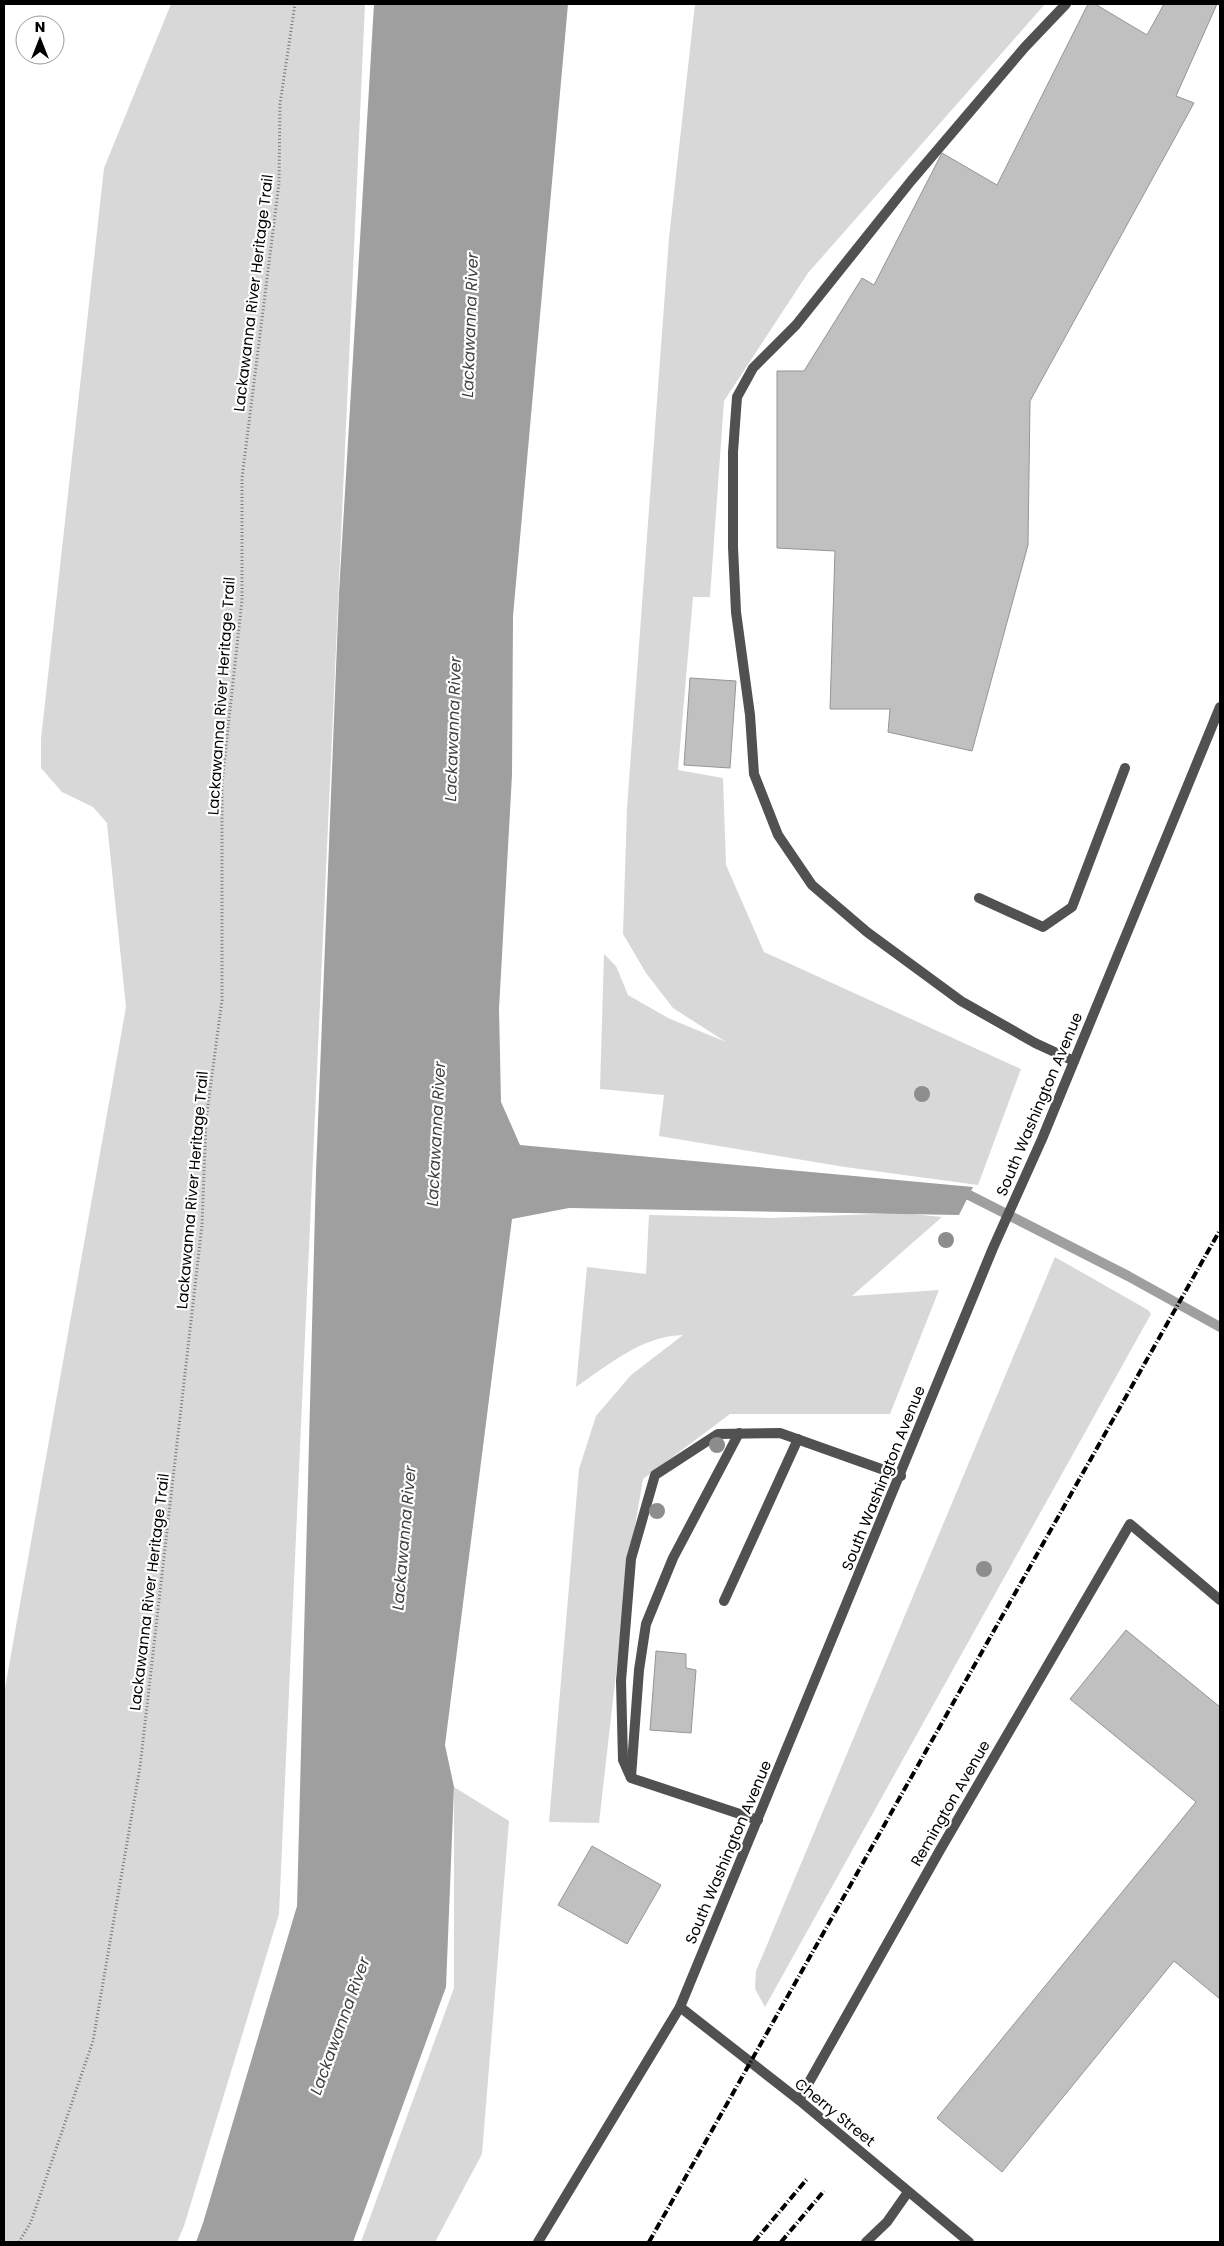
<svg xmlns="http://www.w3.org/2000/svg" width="1224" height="2246" font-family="Poppins,sans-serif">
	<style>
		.green { fill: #d8d8d8 }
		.water { fill: #9f9f9f }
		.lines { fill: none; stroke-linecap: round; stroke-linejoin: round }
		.stream { stroke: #9f9f9f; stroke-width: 10 }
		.building { fill: #c0c0c0; stroke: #959595 }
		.path { stroke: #737373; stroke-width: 3; stroke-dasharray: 1 2.5; stroke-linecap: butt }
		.service { stroke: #515151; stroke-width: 10 }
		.minor { stroke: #515151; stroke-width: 10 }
		.tertiary { stroke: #515151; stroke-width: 10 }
		.rail { stroke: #000; stroke-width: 4; stroke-dasharray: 8 2.5 1 2.5; stroke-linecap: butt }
		.tree { fill: #8d8d8d }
		.labels { text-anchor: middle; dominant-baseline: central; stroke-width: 4.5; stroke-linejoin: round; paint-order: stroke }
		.street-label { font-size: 15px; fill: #000; stroke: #fff }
		.water-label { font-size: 16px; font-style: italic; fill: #404040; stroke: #fff }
	</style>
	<rect width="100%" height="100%" fill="#fff"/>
	<g class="green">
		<polygon points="171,4 365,4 279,1914 184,2226 177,2242 4,2242 4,1694 126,1007 107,823 93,807 62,792 41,768 41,739 104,168"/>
		<polygon points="695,4 1045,4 808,273 724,401 710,597 693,597 678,770 723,778 726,865 764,952 1021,1069 978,1185 845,1167 659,1136 664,1095 600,1089 604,954 616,966 628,995 668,1018 726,1042 673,1008 646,973 623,934 627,808 669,238"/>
		<path d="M902,1213L942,1217L852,1296L939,1290L890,1414H730L643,1479L628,1568L599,1823L549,1822L579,1469L596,1416L631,1375L683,1335C642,1336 608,1365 576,1387L587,1267L646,1274L649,1215L770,1218Z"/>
		<polygon points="1055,1257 1148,1310 1151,1314 765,2007 755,1989 756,1971"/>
		<polygon points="454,1787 509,1821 482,2154 435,2242 361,2242 454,1988"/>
	</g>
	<polygon class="water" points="374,4 568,4 513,616 512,775 499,1009 501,1102 520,1145 973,1187 959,1215 569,1208 512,1219 445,1745 454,1787 446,1987 353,2242 196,2242 203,2223 297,1906 316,1172 339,593"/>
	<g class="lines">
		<polyline class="stream" points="956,1195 969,1195 1128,1276 1220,1327"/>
	</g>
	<g class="building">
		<polygon points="1088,4 1095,4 1147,35 1164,4 1217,4 1176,96 1194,103 1030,401 1028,545 972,751 888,732 890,709 830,709 835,551 777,548 777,371 804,371 862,278 874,285 942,153 997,185"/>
		<polygon points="690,678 736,681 730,768 684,765"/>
		<polygon points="1126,1630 1220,1707 1220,1999 1174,1961 1002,2172 937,2118 1196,1802 1070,1699"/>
		<polygon points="656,1651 686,1654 686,1668 696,1670 691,1733 650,1730"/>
		<polygon points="592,1846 661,1885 627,1944 558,1905"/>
	</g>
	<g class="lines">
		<polyline class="path" points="19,2242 31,2222 93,2041 140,1767 202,1225 206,1120 222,1000 222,783 242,600 242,478 279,183 280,104 295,4"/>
		<g class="service">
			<polyline points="1066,4 1025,47 911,181 796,325 753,368 737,397 733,452 733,547 736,612 750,715 754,774 778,835 812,885 867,932 961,1001 1035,1043 1074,1061"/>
			<polyline points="979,898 1043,927 1072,907 1125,768"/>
			<polyline points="724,1601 798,1439"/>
			<polyline points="631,1777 639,1670 646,1624 673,1558 739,1433"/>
			<polyline points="758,1820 631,1778 623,1760 621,1681 631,1559 655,1475 718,1434 780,1433 901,1476"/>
			<polyline points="866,2242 887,2222 908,2192"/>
		</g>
		<g class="minor">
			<polyline points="799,2100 940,1850 1130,1524 1220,1600"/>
			<polyline points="538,2242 680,2007"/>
		</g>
		<polyline class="tertiary" points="969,2242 799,2100 680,2007 993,1248 1042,1139 1220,707"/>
		<g class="rail">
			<polyline points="649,2242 1220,1230"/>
			<polyline points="754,2242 807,2179"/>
			<polyline points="781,2242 824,2191"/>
		</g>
	</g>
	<g class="tree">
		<circle cx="922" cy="1094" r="8"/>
		<circle cx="946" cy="1240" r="8"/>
		<circle cx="717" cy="1445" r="8"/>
		<circle cx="657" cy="1511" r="8"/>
		<circle cx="984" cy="1569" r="8"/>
	</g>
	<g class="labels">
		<g class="street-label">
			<text transform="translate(253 293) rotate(-83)">Lackawanna River Heritage Trail</text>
			<text transform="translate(221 696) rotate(-86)">Lackawanna River Heritage Trail</text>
			<text transform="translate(1039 1104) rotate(-67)">South Washington Avenue</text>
			<text transform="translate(192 1190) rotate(-85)">Lackawanna River Heritage Trail</text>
			<text transform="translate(883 1478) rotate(-68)">South Washington Avenue</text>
			<text transform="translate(149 1592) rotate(-83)">Lackawanna River Heritage Trail</text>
			<text transform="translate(950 1803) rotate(-60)">Remington Avenue</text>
			<text transform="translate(728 1852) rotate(-67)">South Washington Avenue</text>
			<text transform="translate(835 2112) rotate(39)">Cherry Street</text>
		</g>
		<g class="water-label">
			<text transform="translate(470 325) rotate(-88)">Lackawanna River</text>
			<text transform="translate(453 729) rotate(-88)">Lackawanna River</text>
			<text transform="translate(436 1134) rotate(-87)">Lackawanna River</text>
			<text transform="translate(404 1538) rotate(-85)">Lackawanna River</text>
			<text transform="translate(340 2026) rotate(-70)">Lackawanna River</text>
		</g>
	</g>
	<rect width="1224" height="2246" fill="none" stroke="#000000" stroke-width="10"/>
	<g transform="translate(40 40)"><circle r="24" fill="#ffffff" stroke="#999999"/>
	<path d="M0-4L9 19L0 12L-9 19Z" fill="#000000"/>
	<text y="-8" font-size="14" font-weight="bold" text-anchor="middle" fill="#000000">N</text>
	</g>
</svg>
